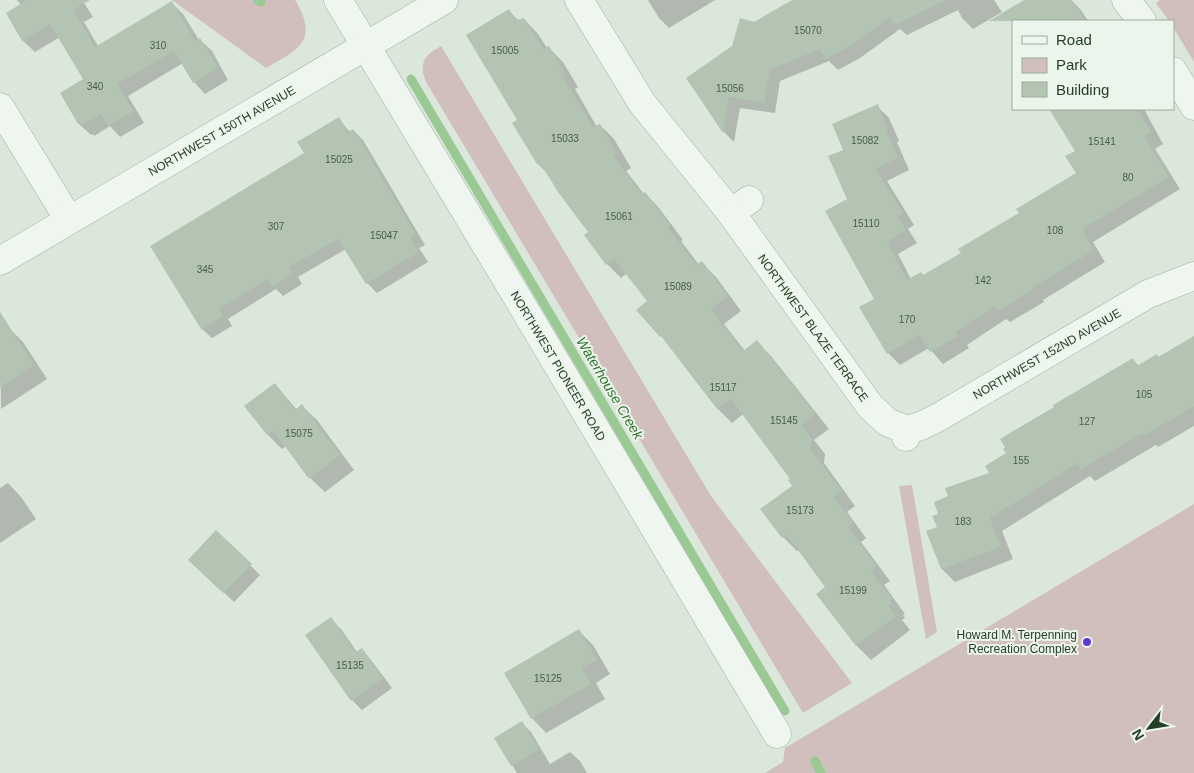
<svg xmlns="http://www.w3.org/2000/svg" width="1194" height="773" font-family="Helvetica,sans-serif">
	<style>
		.green { fill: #d1bfbd }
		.shadow { fill: #0003 }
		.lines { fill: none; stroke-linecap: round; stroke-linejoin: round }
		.stream { stroke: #9ac994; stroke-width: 9 }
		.building { fill: #b3c4b3 }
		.minor-casing { stroke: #a1b1a2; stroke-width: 29 }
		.minor { stroke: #eff5ef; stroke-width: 28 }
		.poi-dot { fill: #5e39d4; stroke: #ebf5eb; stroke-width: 2 }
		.labels { text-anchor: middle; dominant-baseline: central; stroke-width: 4; stroke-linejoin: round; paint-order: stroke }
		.number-label { font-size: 10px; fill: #486049 }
		.street-label { font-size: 12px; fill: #253e26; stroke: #ebf5eb }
		.poi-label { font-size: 12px; fill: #253e26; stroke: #ebf5eb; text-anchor: end }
		.water-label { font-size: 14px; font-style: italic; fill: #32732e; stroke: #ebf5eb }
	</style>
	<rect width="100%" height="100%" fill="#dce7dc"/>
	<g class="green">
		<path d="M172,0H295C319,40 300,49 266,68Z"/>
		<polygon points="1160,0 1194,0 1194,62 1173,27 1173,21 1169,21 1156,3"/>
		<path d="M441,46L711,496L852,683L803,713L426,82C418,63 425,55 441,46Z"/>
		<polygon points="912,485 937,632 926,639 899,486"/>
		<polygon points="1194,504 1194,773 765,773 783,762 785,748"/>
	</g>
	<g class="shadow">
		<polygon points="17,0 82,0 93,17 84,22 98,46 172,3 183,14 199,40 200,40 212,51 228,80 205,94 194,82 183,63 128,96 144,123 120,137 110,126 94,136 93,134 91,135 79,124 85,79 60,37 35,52 23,41 8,13 21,5"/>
		<polygon points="648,0 715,0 669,28 659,18"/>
		<polygon points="794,0 994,0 1002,12 973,29 962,18 958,10 907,35 900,29 860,58 838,70 829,61 780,81 775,113 740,108 734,142 724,132 688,78 733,47 754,24"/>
		<polygon points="1026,0 1071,0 1081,10 1088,21 1013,21 1013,24 1006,12"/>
		<polygon points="509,11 519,21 524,19 538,34 547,48 549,48 563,62 578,87 575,89 597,127 600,125 614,139 631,168 626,171 644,194 645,193 659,208 683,240 681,241 699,265 702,263 716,277 741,311 724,324 745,351 757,342 771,356 829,429 814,440 825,454 824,463 855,506 847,512 866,538 861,542 890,581 884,585 905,614 903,615 905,618 902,620 910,630 871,660 857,646 818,594 827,588 799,550 797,551 783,537 793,486 792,479 743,414 732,423 718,409 669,344 661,336 648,301 627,273 621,278 607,264 590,232 550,176 538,164 519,121"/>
		<polygon points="877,106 889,118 899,141 897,142 909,170 887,181 914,225 908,229 917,243 898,254 911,279 923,276 962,253 1077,174 1076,151 1051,109 1144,109 1163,144 1155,149 1180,189 1093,242 1105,262 1043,300 1044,302 1010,322 1006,319 967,345 969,348 943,364 929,348 900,365 888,353 876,299 848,199 845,150"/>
		<polygon points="338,118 350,132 353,130 363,140 425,245 419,248 428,262 377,293 367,283 346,249 298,277 302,284 283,296 276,289 228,319 232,326 212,338 202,329 152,247 305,154"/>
		<polygon points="0,326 9,328 23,342 47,379 1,409"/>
		<polygon points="1194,337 1194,426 1158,447 1156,445 1095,481 1090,476 1002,531 1013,559 955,582 942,569 940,514 950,497 991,473 1007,454 1133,360 1139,366 1157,356 1159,358"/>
		<polygon points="275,384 297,410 302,406 317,420 354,470 325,492 310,478 286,446 282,449 268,435 246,406"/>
		<polygon points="8,483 21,497 36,519 0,543 0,488"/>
		<polygon points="216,531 260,575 234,602 189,560"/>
		<polygon points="331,619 341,629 357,652 362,650 371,660 392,688 362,710 352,700"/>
		<polygon points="579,631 593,645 610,674 596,683 605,699 546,733 532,718"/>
		<polygon points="521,722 531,732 550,764 570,752 580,761 587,773 517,773 495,738"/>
	</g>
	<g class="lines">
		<g class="stream">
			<polyline points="258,0 261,2"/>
			<polyline points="411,79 785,711"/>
			<polyline points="815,761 821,773"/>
		</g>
	</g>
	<g class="building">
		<polygon points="27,0 90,0 73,10 95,47 172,1 195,41 200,38 218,68 193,83 174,51 117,84 134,111 108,126 101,114 82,125 81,123 78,124 60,93 83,79 50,24 22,41 6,13"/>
		<polygon points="792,0 946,0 895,25 890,17 849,47 826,59 820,49 770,70 764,103 729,97 723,133 686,78 732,46 740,18 754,22"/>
		<polygon points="1024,0 1072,0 1085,21 989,21"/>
		<polygon points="509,9 516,20 524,18 543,49 549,46 565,73 562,74 593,128 600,124 617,154 613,156 642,194 645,192 670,225 668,227 696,265 702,261 728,296 711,309 743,351 757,340 816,414 801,425 812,439 810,448 842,491 834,498 853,523 848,527 877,566 871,571 892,599 890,601 892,603 888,605 896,616 856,646 816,594 825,587 787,535 782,538 760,509 792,486 788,480 790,479 731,399 717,409 661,336 660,337 636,310 647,301 614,259 606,265 584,235 588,232 558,192 542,166 537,164 512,123 517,120 466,35"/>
		<polygon points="878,104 888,129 886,130 898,157 876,169 903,213 897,217 906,230 887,242 907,280 921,272 923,275 961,253 958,249 1019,213 1016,209 1076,173 1065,156 1075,151 1049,109 1137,109 1151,132 1144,136 1169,177 1082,229 1094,250 1032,288 1033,290 997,311 994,307 956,332 958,336 930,352 919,335 887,354 859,307 874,299 825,211 847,199 828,156 843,150 832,124"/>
		<polygon points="339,117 348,132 353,129 381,176 416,234 410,238 419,252 366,284 338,239 289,267 293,274 272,287 268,279 219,309 223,316 201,329 150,246 304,153 297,142"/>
		<polygon points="0,312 34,365 0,387"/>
		<polygon points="1194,336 1194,406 1145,435 1143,433 1081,469 1078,463 990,518 1001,547 941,569 926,531 937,527 932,516 938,514 934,502 948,496 945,488 989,473 985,466 1006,453 1003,449 1005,447 1000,439 1054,407 1053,405 1133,358 1137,366 1157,354 1158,357"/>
		<polygon points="275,383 295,410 302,404 340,455 309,479 273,430 267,435 244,406"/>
		<polygon points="216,530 252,564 223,593 188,560"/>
		<polygon points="331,617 356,652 362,648 383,678 351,701 305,635"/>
		<polygon points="579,629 597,660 582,668 591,684 531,719 504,673"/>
		<polygon points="522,721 539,749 511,766 494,738"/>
	</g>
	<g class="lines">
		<g class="minor-casing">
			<g id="minor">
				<polyline points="338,0 519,300 777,734"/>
				<polyline points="579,0 642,103 731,213 749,200"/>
				<polyline points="1126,0 1142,21"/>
				<polyline points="1173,71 1194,106"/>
				<polyline points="0,107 69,220"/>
				<polyline points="731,213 870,406 887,422 907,430"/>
				<polyline points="0,261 444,0"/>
				<polyline points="906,437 907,430 921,426 939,417 1148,294 1194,276"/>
			</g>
		</g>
		<use href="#minor" class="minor"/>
	</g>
	<circle class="poi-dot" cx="1087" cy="642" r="5"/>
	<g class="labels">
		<g class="number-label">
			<text x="808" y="30">15070</text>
			<text x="158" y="45">310</text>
			<text x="505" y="50">15005</text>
			<text x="95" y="86">340</text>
			<text x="730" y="88">15056</text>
			<text x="565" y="138">15033</text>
			<text x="865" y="140">15082</text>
			<text x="1102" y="141">15141</text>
			<text x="339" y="159">15025</text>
			<text x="1128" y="177">80</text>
			<text x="619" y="216">15061</text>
			<text x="866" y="223">15110</text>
			<text x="276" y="226">307</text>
			<text x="1055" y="230">108</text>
			<text x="384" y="235">15047</text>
			<text x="205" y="269">345</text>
			<text x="983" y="280">142</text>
			<text x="678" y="286">15089</text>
			<text x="907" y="319">170</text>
			<text x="723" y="387">15117</text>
			<text x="1144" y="394">105</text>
			<text x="784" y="420">15145</text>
			<text x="1087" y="421">127</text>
			<text x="299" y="433">15075</text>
			<text x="1021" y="460">155</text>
			<text x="800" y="510">15173</text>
			<text x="963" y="521">183</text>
			<text x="853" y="590">15199</text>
			<text x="350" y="665">15135</text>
			<text x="548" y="678">15125</text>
		</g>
		<g class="street-label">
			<text transform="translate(222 131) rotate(-30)">NORTHWEST 150TH AVENUE</text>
			<text transform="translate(813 328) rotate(54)">NORTHWEST BLAZE TERRACE</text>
			<text transform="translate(1047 354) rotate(-30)">NORTHWEST 152ND AVENUE</text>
			<text transform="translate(558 366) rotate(59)">NORTHWEST PIONEER ROAD</text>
		</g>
		<g class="poi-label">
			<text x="1077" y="635">Howard M. Terpenning<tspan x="1077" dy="14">Recreation Complex</tspan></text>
		</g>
		<g class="water-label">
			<text transform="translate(610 388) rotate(59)">Waterhouse Creek</text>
		</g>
	</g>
	<rect x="1012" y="20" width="162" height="90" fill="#ebf5eb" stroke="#9cac9c"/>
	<rect x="1022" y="36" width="25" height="8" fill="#eff5ef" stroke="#9cac9c"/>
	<text x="1056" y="45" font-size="15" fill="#253e26">Road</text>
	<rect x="1022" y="58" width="25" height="15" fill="#d1bfbd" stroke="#9cac9c"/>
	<text x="1056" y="70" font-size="15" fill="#253e26">Park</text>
	<rect x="1022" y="82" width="25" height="15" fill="#b3c4b3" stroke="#9cac9c"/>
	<text x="1056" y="95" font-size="15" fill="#253e26">Building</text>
	<g transform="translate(1149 728) rotate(239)" stroke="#ebf5eb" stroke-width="4" paint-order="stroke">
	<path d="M0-4L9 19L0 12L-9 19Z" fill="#253e26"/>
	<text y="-8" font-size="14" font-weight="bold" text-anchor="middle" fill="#253e26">N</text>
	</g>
</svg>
